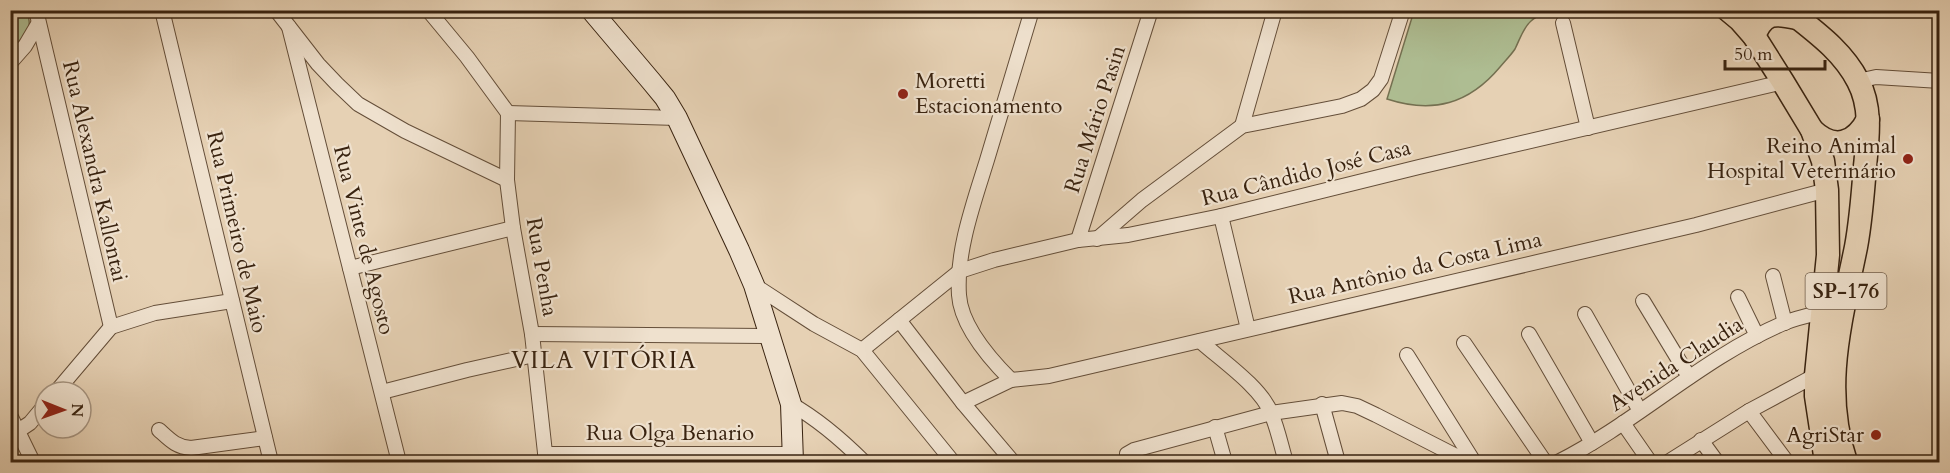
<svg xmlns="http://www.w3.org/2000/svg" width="1950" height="473" font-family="Cardo,serif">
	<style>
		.green { fill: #aebd92; stroke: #747051; stroke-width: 1.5 }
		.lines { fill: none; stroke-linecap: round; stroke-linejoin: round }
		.street-casing { stroke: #644e39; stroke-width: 16 }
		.secondary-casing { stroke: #392310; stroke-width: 22 }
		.primary-casing { stroke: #392310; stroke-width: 25 }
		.street { stroke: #efe1ce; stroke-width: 14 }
		.secondary { stroke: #efe1ce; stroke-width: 20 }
		.primary { stroke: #e6d1b4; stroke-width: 22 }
		.poi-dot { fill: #8f2418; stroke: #efe1ce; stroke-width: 2 }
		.labels { text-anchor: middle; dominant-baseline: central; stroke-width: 4.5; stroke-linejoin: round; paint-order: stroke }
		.shield { fill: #efe1ce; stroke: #705c49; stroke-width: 1.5 }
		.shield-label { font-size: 21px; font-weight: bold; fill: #392310 }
		.poi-label { font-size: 22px; fill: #392310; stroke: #efe1ce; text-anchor: end }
		.street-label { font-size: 22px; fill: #392310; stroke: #efe1ce }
		.neighbourhood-label { font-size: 24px; letter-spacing: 1.5px; fill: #392310; stroke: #efe1ce }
	</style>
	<rect width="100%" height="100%" fill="#e6d1b4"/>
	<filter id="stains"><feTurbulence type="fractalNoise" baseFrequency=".00333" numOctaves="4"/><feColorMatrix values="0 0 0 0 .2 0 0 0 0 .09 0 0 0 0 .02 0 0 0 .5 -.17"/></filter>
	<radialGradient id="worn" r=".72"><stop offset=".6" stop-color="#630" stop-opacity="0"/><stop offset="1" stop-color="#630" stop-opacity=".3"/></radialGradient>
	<g class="green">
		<path d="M11,11H27C34,34 24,34 11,50Z"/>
		<path d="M1414,11V10L1562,11C1552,13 1539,13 1531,21C1523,28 1520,39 1515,49C1511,55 1505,61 1500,67C1469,104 1433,114 1387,99Z"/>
	</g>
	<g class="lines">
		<g class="street-casing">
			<g id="street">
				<polyline points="36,10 111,327"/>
				<polyline points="162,10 271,462"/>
				<polyline points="276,10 318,64 337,84 358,104 405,131 507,180"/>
				<polyline points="428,10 467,57 508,113"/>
				<polyline points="1563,23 1588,128"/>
				<polyline points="289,27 399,462"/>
				<polyline points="10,63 25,46 38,24"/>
				<polyline points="1858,81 1876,77 1940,81"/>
				<polyline points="508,113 507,180 513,228 532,334 546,462"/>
				<polyline points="508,113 677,118"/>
				<polyline points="1242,126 1275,10"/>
				<polyline points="1221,216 1248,329"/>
				<polyline points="1097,239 1142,200 1242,126 1342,106 1361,99 1373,90 1381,79 1403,10"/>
				<polyline points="1078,240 1151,10"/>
				<polyline points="350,268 513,228"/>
				<polyline points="1773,276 1785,323"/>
				<polyline points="754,285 814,324 862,350 953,462"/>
				<polyline points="1738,297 1757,336"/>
				<polyline points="1643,301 1689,377"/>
				<polyline points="1585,314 1640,411"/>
				<polyline points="899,320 963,403 1013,462"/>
				<polyline points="532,334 770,336"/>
				<polyline points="1529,334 1592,443"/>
				<path d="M1200,341C1221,360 1261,387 1271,413C1278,429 1281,446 1286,462"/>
				<polyline points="1464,343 1545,462"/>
				<polyline points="862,350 960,271 994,260 1078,240 1128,235 1221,216 1419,167 1783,82"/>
				<polyline points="1407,355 1474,462"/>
				<path d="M1011,380C990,359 961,326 959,295C956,251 974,202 987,160C1002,110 1017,60 1032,10"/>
				<polyline points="56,392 111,327 155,313 232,301"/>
				<polyline points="382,392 467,370 534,355"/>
				<polyline points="963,403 1011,380 1049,376 1696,225 1827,190"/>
				<path d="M791,404C819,420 841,439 864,462"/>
				<polyline points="1322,404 1338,462"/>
				<polyline points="1749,411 1787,462"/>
				<polyline points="10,415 33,462"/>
				<polyline points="1623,423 1650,462"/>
				<polyline points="1215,427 1225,462"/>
				<path d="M159,430C170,440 176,447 191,448L265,438"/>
				<polyline points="18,431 30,423 45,405"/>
				<polyline points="1701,440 1717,462"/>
				<polyline points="545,454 794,454"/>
				<polyline points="1128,462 1127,454 1134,450 1271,413 1342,403 1357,406 1376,415 1468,462"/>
				<path d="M1558,462C1637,422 1702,358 1784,323C1796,318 1810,315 1823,312"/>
				<polyline points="1668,462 1749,411 1816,375"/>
			</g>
		</g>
		<g class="secondary-casing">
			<polyline id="secondary" points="591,10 651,81 665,98 677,118 739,250 754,285 791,404 793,462"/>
		</g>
		<g class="primary-casing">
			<g id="primary">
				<polyline points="1728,10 1740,20 1754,36 1783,82 1812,130 1823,161 1827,190 1828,255 1816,375 1816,396 1826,462"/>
				<path d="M1788,10C1814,31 1842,50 1858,81C1872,107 1868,137 1865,166C1863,193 1861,220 1856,247C1841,321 1821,388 1846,462"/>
				<path d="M1754,36C1764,12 1774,13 1797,18"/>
				<path d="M1812,130C1834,151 1855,144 1868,119"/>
			</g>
		</g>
		<use href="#street" class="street"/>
		<use href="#secondary" class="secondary"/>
		<use href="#primary" class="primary"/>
	</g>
	<g class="poi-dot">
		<circle cx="903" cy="94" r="6"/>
		<circle cx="1908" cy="159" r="6"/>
		<circle cx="1876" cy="435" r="6"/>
	</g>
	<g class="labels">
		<rect class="shield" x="1805.5" y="273" width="81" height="36" rx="4.5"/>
		<g class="shield-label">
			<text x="1846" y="291">SP-176</text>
		</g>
		<g class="poi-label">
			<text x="915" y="81" text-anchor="start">Moretti<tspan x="915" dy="25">Estacionamento</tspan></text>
			<text x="1896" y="146">Reino Animal<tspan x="1896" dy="25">Hospital Veterinário</tspan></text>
			<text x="1864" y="435">AgriStar</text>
		</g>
		<g class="street-label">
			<text transform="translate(1095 119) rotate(-72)">Rua Mário Pasin</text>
			<text transform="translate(95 171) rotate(77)">Rua Alexandra Kallontai</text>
			<text transform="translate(1306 173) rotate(-14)">Rua Cândido José Casa</text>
			<text transform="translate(237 232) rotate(77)">Rua Primeiro de Maio</text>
			<text transform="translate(364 240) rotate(76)">Rua Vinte de Agosto</text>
			<text transform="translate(542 267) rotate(80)">Rua Penha</text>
			<text transform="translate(1415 268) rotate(-13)">Rua Antônio da Costa Lima</text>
			<text transform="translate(1676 364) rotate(-33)">Avenida Claudia</text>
			<text x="670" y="433">Rua Olga Benario</text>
		</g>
		<g class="neighbourhood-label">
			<text x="604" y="360">VILA VITÓRIA</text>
		</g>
	</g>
	<rect width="1950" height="473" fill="none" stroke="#e6d1b4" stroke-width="36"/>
	<rect x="12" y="12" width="1926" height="449" fill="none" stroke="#392310" stroke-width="3"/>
	<rect x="18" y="18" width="1914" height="437" fill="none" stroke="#392310" stroke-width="1.5"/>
	<g transform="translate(63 410) rotate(91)"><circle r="28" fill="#efe1ce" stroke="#a69582" stroke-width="1.5"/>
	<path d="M0-4.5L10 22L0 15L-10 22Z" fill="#8f2418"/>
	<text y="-9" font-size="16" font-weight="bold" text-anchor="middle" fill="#392310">N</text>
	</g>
	<path d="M1725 60v9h100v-9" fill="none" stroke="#392310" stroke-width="3"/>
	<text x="1734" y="60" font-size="18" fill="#392310" stroke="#efe1ce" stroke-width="4.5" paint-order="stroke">50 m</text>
	<rect width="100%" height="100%" filter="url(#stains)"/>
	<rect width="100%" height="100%" fill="url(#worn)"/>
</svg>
